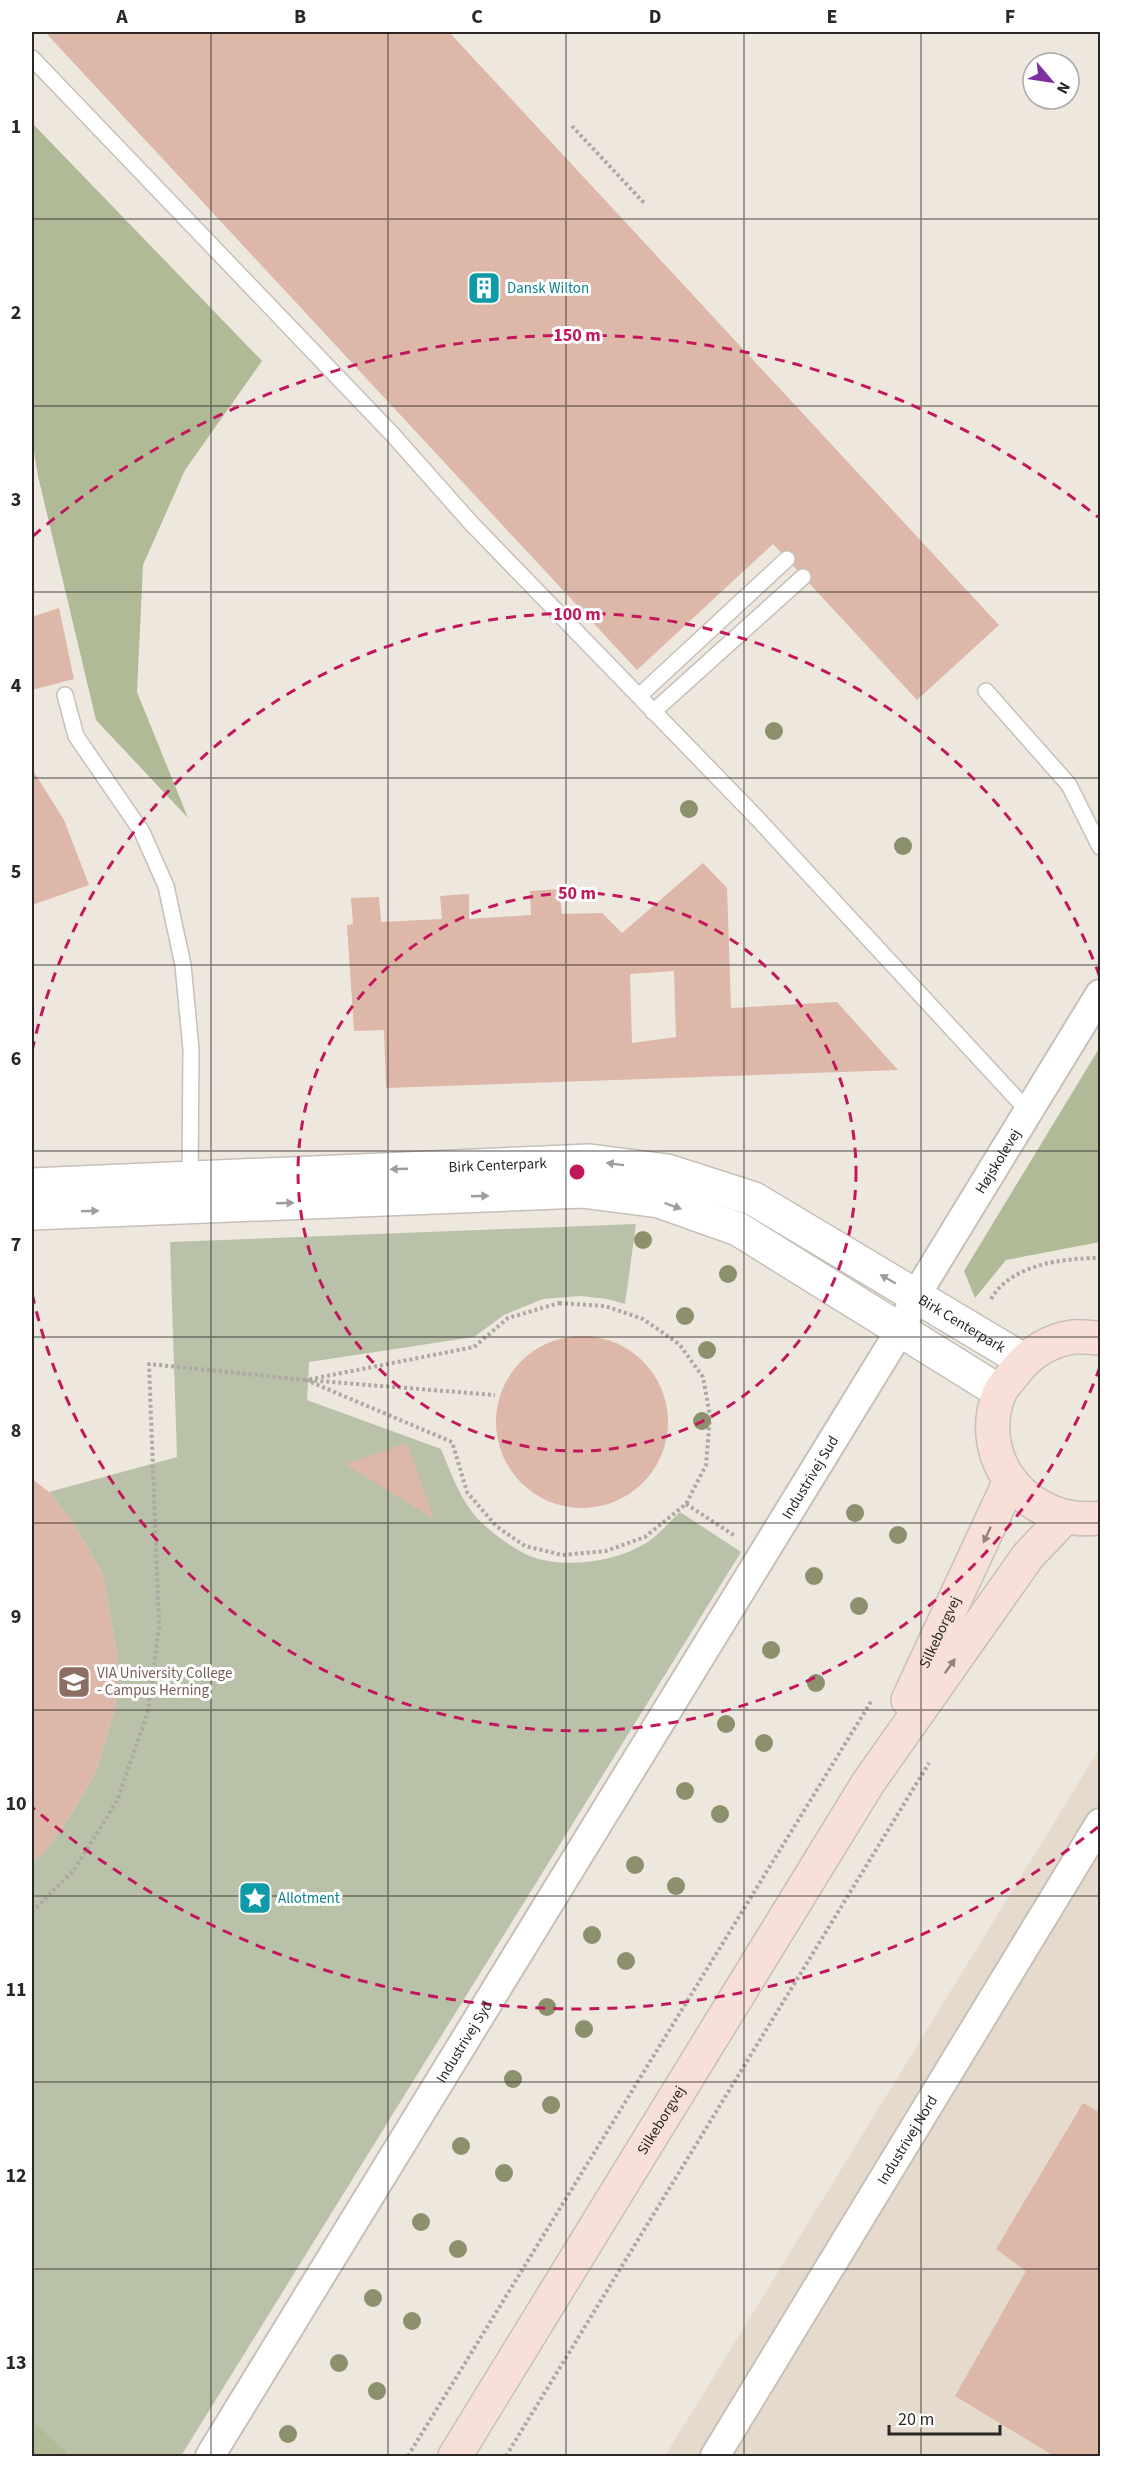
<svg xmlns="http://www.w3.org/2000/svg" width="1132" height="2488" font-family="'Source Sans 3',sans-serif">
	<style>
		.built { fill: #e5dacb }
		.green { fill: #bac1a9 }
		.forest { fill: #b0ba97 }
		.building { fill: #ddb7a7; fill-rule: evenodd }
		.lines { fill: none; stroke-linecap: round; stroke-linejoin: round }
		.service-casing { stroke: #c6c0b8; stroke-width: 18 }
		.minor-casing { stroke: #c6c0b8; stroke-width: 32 }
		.tertiary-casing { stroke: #c6c0b8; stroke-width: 36 }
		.secondary-casing { stroke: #c6c0b8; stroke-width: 36 }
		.path { stroke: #ada8a1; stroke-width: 4; stroke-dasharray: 3 3; stroke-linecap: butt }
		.service { stroke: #fff; stroke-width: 15 }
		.minor { stroke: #fff; stroke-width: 28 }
		.tertiary { stroke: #fff; stroke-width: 33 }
		.secondary { stroke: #f8e0d8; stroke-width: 33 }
		.tree { fill: #8c906d }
		.oneway { fill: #9f9e9c }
		.oneway2 { fill: #91847e }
		.grid { fill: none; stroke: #2a2724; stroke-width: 1.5; stroke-opacity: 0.55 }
		.ring { fill: none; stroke: #c2185b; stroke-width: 3; stroke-dasharray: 10 8 }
		.labels { text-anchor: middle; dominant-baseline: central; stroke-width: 6; stroke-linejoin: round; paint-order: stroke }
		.culture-label { font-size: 15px; fill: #0d838f; stroke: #fff; text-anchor: start }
		.street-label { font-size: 15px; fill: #2a2724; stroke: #fff }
		.education-label { font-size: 15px; fill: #785e54; stroke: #fff; text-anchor: start }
		.centre { fill: #c2185b; stroke: #fff; stroke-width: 3 }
		.ring-label { font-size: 18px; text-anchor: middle; font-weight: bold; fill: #c2185b; stroke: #fff; stroke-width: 6; stroke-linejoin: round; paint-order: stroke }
		.neatline { fill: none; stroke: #2a2724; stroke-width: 2 }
		.grid-label { font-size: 20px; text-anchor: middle; font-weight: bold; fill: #2a2724 }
	</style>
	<rect width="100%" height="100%" fill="#ede7de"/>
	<polygon class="built" points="1100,1748 1100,2456 665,2456"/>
	<path class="green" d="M636,1224L625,1304L607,1299L581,1296L543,1299L504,1315L474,1337L309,1362L307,1400L441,1449C451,1473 460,1499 477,1518C492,1534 522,1556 543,1560C575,1567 617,1561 646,1543C658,1536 669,1522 680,1512L741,1552L181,2456H71L32,2419V1863L45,1851L73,1812L96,1771L115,1708L117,1656L103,1575L72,1521L49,1492L177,1457L170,1242Z"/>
	<g class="forest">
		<polygon points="32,123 262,361 185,470 143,565 137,692 188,818 96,720 38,476 32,440"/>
		<polygon points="1100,1047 1100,1242 1006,1260 975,1298 964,1271"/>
		<polygon points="32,2419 71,2456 32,2456"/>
	</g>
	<g class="building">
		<polygon points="45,32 449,32 999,625 917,700 773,544 637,670"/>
		<polygon points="59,608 74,679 32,690 32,617"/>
		<polygon points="32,769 64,820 89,885 32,905"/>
		<path d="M703,863L727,888L731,1008L837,1002L898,1070L386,1088L384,1030L354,1031L347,925L353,924L351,898L379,897L381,922L442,919L440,896L469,894V919L531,915L530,891L559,889L562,914L602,913L622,933ZM674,971L676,1037L632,1043L630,974Z"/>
		<circle cx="582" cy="1422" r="86"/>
		<polygon points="407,1443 434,1519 345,1464"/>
		<polygon points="32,1479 49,1492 72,1521 103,1575 117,1656 115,1708 96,1771 73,1812 45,1851 32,1863"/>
		<polygon points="1083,2103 1100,2113 1100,2456 1054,2456 955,2396 1026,2271 996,2249"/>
	</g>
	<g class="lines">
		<g class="service-casing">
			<g id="service">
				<polyline points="32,58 393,435 471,523 757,818 1028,1111"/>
				<polyline points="986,691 1069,785 1100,847"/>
				<polyline points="65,695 76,736 142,832 166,886 183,965 191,1049 190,1180"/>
				<polyline points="639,696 787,559"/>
				<polyline points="653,712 803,577"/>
			</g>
		</g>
		<g class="minor-casing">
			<g id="minor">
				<path id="s1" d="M210,2456L901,1329L916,1295L1100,994"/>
				<path id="s2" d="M715,2456L1100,1823"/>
			</g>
		</g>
		<g class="tertiary-casing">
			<g id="tertiary">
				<path id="s3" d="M32,1185L590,1161L667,1171L754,1199L1023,1360"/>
				<polyline points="32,1213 582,1191 659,1201 738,1229 1000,1392"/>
			</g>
		</g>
		<g class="secondary-casing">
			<g id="secondary">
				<path d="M1100,1338C1092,1338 1082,1336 1073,1337C1050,1340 1028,1354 1015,1372C1010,1379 1002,1386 999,1394C973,1462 1031,1527 1100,1518"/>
				<path id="s4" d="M908,1700L1010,1481"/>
				<path id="s5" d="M455,2456L868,1783L1028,1556L1065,1517"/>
			</g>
		</g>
		<g class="path">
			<polyline points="572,126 645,204"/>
			<path d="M991,1299C1011,1264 1064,1258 1100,1258"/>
			<polygon points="559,1303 605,1306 643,1319 679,1344 703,1377 710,1416 706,1465 686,1504 645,1537 606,1551 562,1555 525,1546 496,1526 467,1492 452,1442 306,1380 474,1347 508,1318"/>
			<polyline points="686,1504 735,1536"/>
			<polyline points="32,1912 74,1870 117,1801 148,1711 159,1627 149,1364 306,1380 495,1395"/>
			<polyline points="408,2456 872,1700"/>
			<polyline points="506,2456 929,1763"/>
		</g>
		<use href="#service" class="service"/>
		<use href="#minor" class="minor"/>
		<use href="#tertiary" class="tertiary"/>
		<use href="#secondary" class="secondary"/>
	</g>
	<g class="tree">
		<circle cx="774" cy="731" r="9"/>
		<circle cx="689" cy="809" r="9"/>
		<circle cx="903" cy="846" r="9"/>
		<circle cx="643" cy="1240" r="9"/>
		<circle cx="728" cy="1274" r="9"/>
		<circle cx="685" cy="1316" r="9"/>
		<circle cx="707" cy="1350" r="9"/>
		<circle cx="702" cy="1421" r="9"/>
		<circle cx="855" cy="1513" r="9"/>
		<circle cx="898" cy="1535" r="9"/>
		<circle cx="814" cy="1576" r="9"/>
		<circle cx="859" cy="1606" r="9"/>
		<circle cx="771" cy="1650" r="9"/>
		<circle cx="816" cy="1683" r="9"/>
		<circle cx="726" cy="1724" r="9"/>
		<circle cx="764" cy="1743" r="9"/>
		<circle cx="685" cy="1791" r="9"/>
		<circle cx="720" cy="1814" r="9"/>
		<circle cx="635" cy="1865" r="9"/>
		<circle cx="676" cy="1886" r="9"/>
		<circle cx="592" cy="1935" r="9"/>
		<circle cx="626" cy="1961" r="9"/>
		<circle cx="547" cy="2007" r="9"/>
		<circle cx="584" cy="2029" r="9"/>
		<circle cx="513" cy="2079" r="9"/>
		<circle cx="551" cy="2105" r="9"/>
		<circle cx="461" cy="2146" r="9"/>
		<circle cx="504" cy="2173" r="9"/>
		<circle cx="421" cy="2222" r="9"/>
		<circle cx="458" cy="2249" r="9"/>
		<circle cx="373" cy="2298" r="9"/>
		<circle cx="412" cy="2321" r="9"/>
		<circle cx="339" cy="2363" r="9"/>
		<circle cx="377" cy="2391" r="9"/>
		<circle cx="288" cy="2434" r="9"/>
	</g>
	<defs><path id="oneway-solid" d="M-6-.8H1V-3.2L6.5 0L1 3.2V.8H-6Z" transform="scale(1.5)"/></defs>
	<g class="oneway">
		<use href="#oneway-solid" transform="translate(615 1164) rotate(-173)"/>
		<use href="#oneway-solid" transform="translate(399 1169) rotate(178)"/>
		<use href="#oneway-solid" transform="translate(480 1196) rotate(-2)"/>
		<use href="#oneway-solid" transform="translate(285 1203) rotate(-2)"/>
		<use href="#oneway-solid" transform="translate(673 1206) rotate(20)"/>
		<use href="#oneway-solid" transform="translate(90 1211) rotate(-2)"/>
		<use href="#oneway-solid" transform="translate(888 1279) rotate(-150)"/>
	</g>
	<g class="oneway2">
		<use href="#oneway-solid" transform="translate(987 1535) rotate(115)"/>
		<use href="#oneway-solid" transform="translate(950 1666) rotate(-55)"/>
	</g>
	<path class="grid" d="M211,32V2456M388,32V2456M566,32V2456M744,32V2456M921,32V2456M32,219H1100M32,406H1100M32,592H1100M32,778H1100M32,965H1100M32,1151H1100M32,1337H1100M32,1523H1100M32,1710H1100M32,1896H1100M32,2082H1100M32,2269H1100"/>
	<g class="ring">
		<circle cx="577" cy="1172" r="279"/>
		<path d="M1100 1367A558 558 0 0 1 32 1293M32 1051A558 558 0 0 1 1100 977"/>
		<path d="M1098 1827A837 837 0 0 1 33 1808M33 536A837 837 0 0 1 1098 517"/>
	</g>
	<defs>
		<g id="building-square" transform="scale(1.725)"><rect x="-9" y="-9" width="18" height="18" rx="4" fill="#0f9aa8" stroke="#fff"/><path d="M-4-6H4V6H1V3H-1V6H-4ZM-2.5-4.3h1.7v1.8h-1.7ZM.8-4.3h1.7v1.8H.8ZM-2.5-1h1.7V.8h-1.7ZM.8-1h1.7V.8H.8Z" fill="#fff"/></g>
		<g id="university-square" transform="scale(1.725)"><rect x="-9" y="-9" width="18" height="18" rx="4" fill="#8d6e63" stroke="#fff"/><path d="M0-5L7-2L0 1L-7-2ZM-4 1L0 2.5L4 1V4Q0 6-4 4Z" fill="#fff"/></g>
		<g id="sight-square" transform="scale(1.725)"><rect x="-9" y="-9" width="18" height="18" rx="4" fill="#0f9aa8" stroke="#fff"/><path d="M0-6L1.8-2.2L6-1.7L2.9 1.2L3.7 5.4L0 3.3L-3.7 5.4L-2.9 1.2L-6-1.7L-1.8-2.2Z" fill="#fff"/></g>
	</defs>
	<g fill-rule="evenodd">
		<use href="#building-square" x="484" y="288"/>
		<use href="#university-square" x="74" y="1682"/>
		<use href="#sight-square" x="255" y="1898"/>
	</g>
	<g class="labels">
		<g class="culture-label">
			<text x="507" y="288">Dansk Wilton</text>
			<text x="278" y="1898">Allotment</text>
		</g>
		<g class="street-label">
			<text stroke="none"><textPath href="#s1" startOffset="1516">Højskolevej</textPath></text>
			<text stroke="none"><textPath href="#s3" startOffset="466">Birk Centerpark</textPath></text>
			<text stroke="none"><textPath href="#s3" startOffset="970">Birk Centerpark</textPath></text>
			<text stroke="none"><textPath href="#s1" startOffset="1148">Industrivej Sud</textPath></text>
			<text stroke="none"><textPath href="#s4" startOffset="75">Silkeborgvej</textPath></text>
			<text stroke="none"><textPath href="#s1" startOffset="486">Industrivej Syd</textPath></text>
			<text stroke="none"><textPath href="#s5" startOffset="394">Silkeborgvej</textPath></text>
			<text stroke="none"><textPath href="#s2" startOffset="370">Industrivej Nord</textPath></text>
		</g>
		<g class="education-label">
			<text x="97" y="1673">VIA University College<tspan x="97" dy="17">- Campus Herning</tspan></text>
		</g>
	</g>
	<circle cx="577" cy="1172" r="9" class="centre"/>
	<g class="ring-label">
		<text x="577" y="341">150 m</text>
		<text x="577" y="620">100 m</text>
		<text x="577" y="899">50 m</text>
	</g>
	<rect width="1132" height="2488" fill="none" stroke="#ffffff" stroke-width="66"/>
	<g transform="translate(1051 81) rotate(119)"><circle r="28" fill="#ffffff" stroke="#aaa9a7" stroke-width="1.5"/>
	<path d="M0-4.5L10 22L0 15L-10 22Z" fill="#7e2e9e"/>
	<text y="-9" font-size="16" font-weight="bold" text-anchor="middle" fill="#2a2724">N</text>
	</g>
	<path d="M889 2425v9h111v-9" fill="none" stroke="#2a2724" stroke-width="3"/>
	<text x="898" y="2425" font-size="18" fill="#2a2724" stroke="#ffffff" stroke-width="4.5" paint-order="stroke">20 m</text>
	<rect x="33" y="33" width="1066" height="2422" class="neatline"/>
	<g class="grid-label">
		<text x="122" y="23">A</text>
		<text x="300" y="23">B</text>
		<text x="477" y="23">C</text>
		<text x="655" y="23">D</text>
		<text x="832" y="23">E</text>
		<text x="1010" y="23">F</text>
		<text x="16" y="133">1</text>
		<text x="16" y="319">2</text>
		<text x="16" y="506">3</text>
		<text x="16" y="692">4</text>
		<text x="16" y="878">5</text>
		<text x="16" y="1065">6</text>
		<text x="16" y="1251">7</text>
		<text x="16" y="1437">8</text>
		<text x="16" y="1623">9</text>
		<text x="16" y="1810">10</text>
		<text x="16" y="1996">11</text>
		<text x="16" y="2182">12</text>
		<text x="16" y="2369">13</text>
	</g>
</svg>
